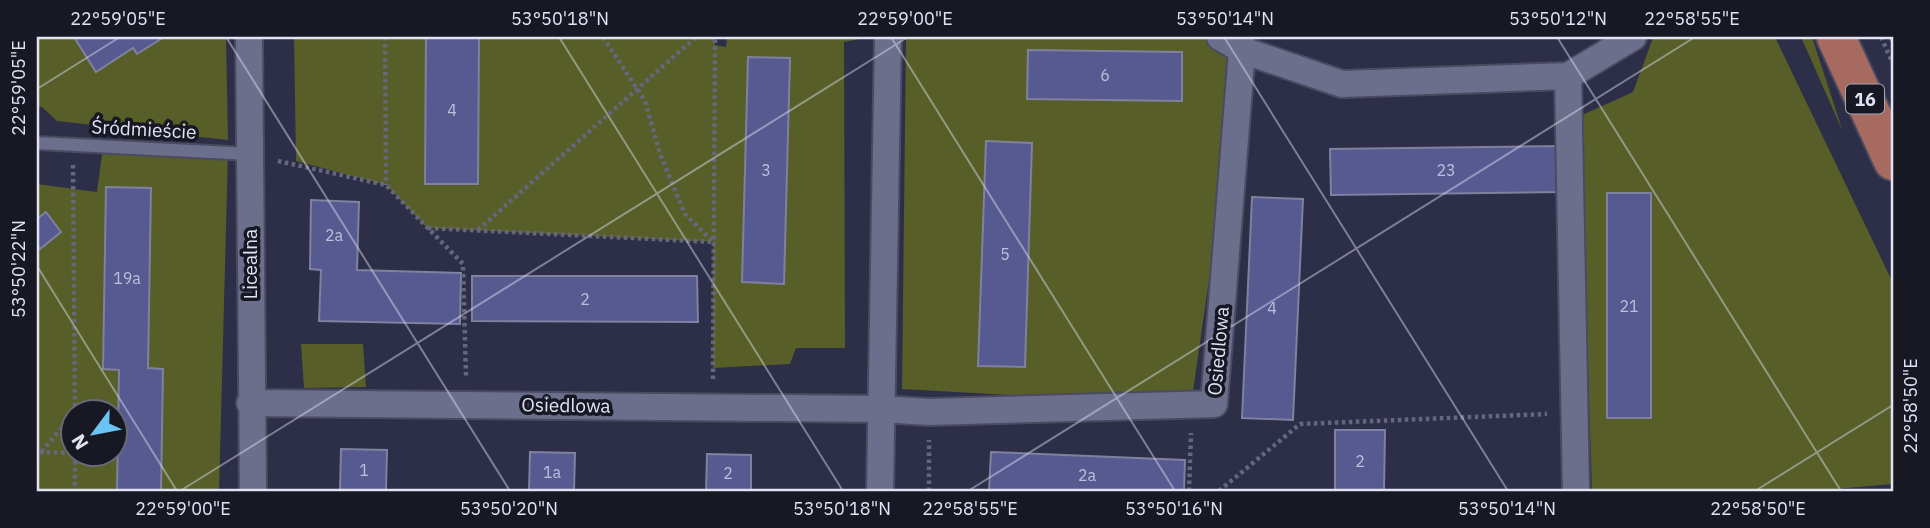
<svg xmlns="http://www.w3.org/2000/svg" width="1930" height="528" font-family="'IBM Plex Sans',sans-serif">
	<style>
		.green { fill: #585e28; fill-rule: evenodd }
		.building { fill: #575991; stroke: #7f829f; stroke-width: 2 }
		.lines { fill: none; stroke-linecap: round; stroke-linejoin: round }
		.service-casing { stroke: #4a4b60; stroke-width: 16 }
		.minor-casing { stroke: #4a4b60; stroke-width: 30 }
		.primary-casing { stroke: #4a4b60; stroke-width: 42 }
		.path { stroke: #65677d; stroke-width: 4.5; stroke-dasharray: 3.5 3.5; stroke-linecap: butt }
		.service { stroke: #6c6f8c; stroke-width: 12 }
		.minor { stroke: #6c6f8c; stroke-width: 26 }
		.primary { stroke: #a76a60; stroke-width: 38 }
		.ticks { fill: none; stroke: #e1e3f3; stroke-width: 2; stroke-opacity: 0.45 }
		.labels { text-anchor: middle; dominant-baseline: central; stroke-width: 7; stroke-linejoin: round; paint-order: stroke }
		.number-label { font-size: 16px; fill: #bec0da }
		.shield { fill: #171823; stroke: #a4a6b5; stroke-width: 2 }
		.shield-label { font-size: 18px; font-weight: bold; fill: #e1e3f3 }
		.street-label { font-size: 19px; fill: #e1e3f3; stroke: #171823 }
		.neatline { fill: none; stroke: #e1e3f3; stroke-width: 2.5 }
		.ticks-label { font-size: 18px; text-anchor: middle; fill: #e1e3f3 }
	</style>
	<rect width="100%" height="100%" fill="#2d2e47"/>
	<g class="green">
		<polygon points="37,37 226,37 228,140 57,121 42,107 37,107"/>
		<polygon points="294,37 715,37 715,45 726,47 727,37 869,37 844,42 845,348 796,348 790,364 713,368 713,242 427,228 386,185 296,161"/>
		<polygon points="906,37 1220,37 1242,50 1191,405 902,389"/>
		<polygon points="1656,37 1775,37 1893,283 1893,484 1813,491 1592,491 1580,116 1633,92 1653,38"/>
		<polygon points="1801,37 1812,37 1843,132"/>
		<path d="M103,146L228,153L219,491H37V184L97,192ZM74,412H116V454H74Z"/>
		<polygon points="301,344 363,344 366,387 304,388"/>
	</g>
	<g class="building">
		<polygon points="74,37 164,37 137,54 133,48 96,72"/>
		<polygon points="426,37 479,37 478,184 425,184"/>
		<polygon points="1028,50 1182,52 1182,101 1027,99"/>
		<polygon points="748,57 790,58 784,284 742,282"/>
		<polygon points="986,141 1032,143 1025,367 978,366"/>
		<polygon points="1561,146 1561,192 1331,195 1330,149"/>
		<polygon points="106,187 151,188 148,368 163,369 161,491 117,491 119,370 103,369"/>
		<rect x="1607" y="193" width="44" height="225"/>
		<polygon points="1252,197 1303,199 1293,420 1242,418"/>
		<polygon points="311,200 359,202 357,270 461,273 460,324 319,321 321,270 310,269"/>
		<polygon points="46,212 61,232 40,249 37,245 37,219"/>
		<polygon points="472,276 697,276 698,322 472,321"/>
		<polygon points="1335,430 1385,430 1384,491 1335,491"/>
		<polygon points="341,449 387,450 386,491 340,491"/>
		<polygon points="530,452 575,453 574,491 529,491"/>
		<polygon points="991,452 1185,460 1184,491 989,491"/>
		<polygon points="707,454 751,455 751,491 706,491"/>
	</g>
	<g class="lines">
		<g class="service-casing">
			<polyline id="service" points="37,143 250,154"/>
		</g>
		<g class="minor-casing">
			<g id="minor">
				<polyline points="249,37 253,491"/>
				<polyline points="1220,37 1242,50 1342,84 1568,76 1633,37"/>
				<polyline points="1568,76 1576,491"/>
				<polyline points="250,403 881,409 929,412 1214,404 1242,50 1240,37"/>
				<polyline points="880,491 888,37"/>
			</g>
		</g>
		<g class="primary-casing">
			<polyline id="primary" points="1836,37 1893,161"/>
		</g>
		<g class="path">
			<polyline points="385,37 386,185"/>
			<polyline points="603,37 645,101 660,154 685,214 713,242"/>
			<polyline points="1881,37 1893,64"/>
			<polyline points="278,161 386,185 463,264 466,377"/>
			<polyline points="73,165 75,412"/>
			<polyline points="428,228 714,242"/>
			<polyline points="478,230 696,37"/>
			<polyline points="713,379 715,37"/>
			<polyline points="40,452 74,453"/>
			<polyline points="75,454 75,491"/>
			<polyline points="37,457 74,413"/>
			<polyline points="929,491 929,440"/>
			<polyline points="1189,491 1191,433"/>
			<polyline points="1219,491 1300,424 1547,414"/>
		</g>
		<use href="#service" class="service"/>
		<use href="#minor" class="minor"/>
		<use href="#primary" class="primary"/>
	</g>
	<path class="ticks" d="M226,37L510,491M559,37L843,491M891,37L1175,491M1224,37L1508,491M1557,37L1841,491M1889,37L1893,43M37,89L120,37M37,266L177,491M180,491L908,37M968,491L1695,37M1755,491L1893,405"/>
	<g class="labels">
		<g class="number-label">
			<text x="1105" y="75">6</text>
			<text x="452" y="110">4</text>
			<text x="766" y="170">3</text>
			<text x="1446" y="170">23</text>
			<text x="334" y="235">2a</text>
			<text x="1005" y="254">5</text>
			<text x="127" y="278">19a</text>
			<text x="585" y="299">2</text>
			<text x="1629" y="306">21</text>
			<text x="1272" y="308">4</text>
			<text x="1360" y="461">2</text>
			<text x="364" y="470">1</text>
			<text x="552" y="472">1a</text>
			<text x="728" y="473">2</text>
			<text x="1087" y="475">2a</text>
		</g>
		<rect class="shield" x="1846" y="84.5" width="38" height="29" rx="5"/>
		<g class="shield-label">
			<text x="1865" y="99">16</text>
		</g>
		<g class="street-label">
			<text transform="translate(144 129) rotate(3)">Śródmieście</text>
			<text transform="translate(250 264) rotate(-90)">Licealna</text>
			<text transform="translate(1218 351) rotate(-85)">Osiedlowa</text>
			<text transform="translate(566 405) rotate(1)">Osiedlowa</text>
		</g>
	</g>
	<rect width="1930" height="528" fill="none" stroke="#171823" stroke-width="77"/>
	<g transform="translate(94 433) rotate(238)"><circle r="33" fill="#171823" stroke="#686976" stroke-width="2"/>
	<path d="M0-5L12 26L0 18L-12 26Z" fill="#6ac3f1"/>
	<text y="-10" font-size="19" font-weight="bold" text-anchor="middle" fill="#e1e3f3">N</text>
	</g>
	<rect x="38" y="38" width="1854" height="452" class="neatline"/>
	<g class="ticks-label">
		<text x="118" y="25">22°59'05"E</text>
		<text x="560" y="25">53°50'18"N</text>
		<text x="905" y="25">22°59'00"E</text>
		<text x="1225" y="25">53°50'14"N</text>
		<text x="1558" y="25">53°50'12"N</text>
		<text x="1692" y="25">22°58'55"E</text>
		<text transform="translate(19 88) rotate(-90)" y="6">22°59'05"E</text>
		<text transform="translate(19 269) rotate(-90)" y="6">53°50'22"N</text>
		<text transform="translate(1911 406) rotate(-90)" y="6">22°58'50"E</text>
		<text x="183" y="515">22°59'00"E</text>
		<text x="509" y="515">53°50'20"N</text>
		<text x="842" y="515">53°50'18"N</text>
		<text x="970" y="515">22°58'55"E</text>
		<text x="1174" y="515">53°50'16"N</text>
		<text x="1507" y="515">53°50'14"N</text>
		<text x="1758" y="515">22°58'50"E</text>
	</g>
</svg>
